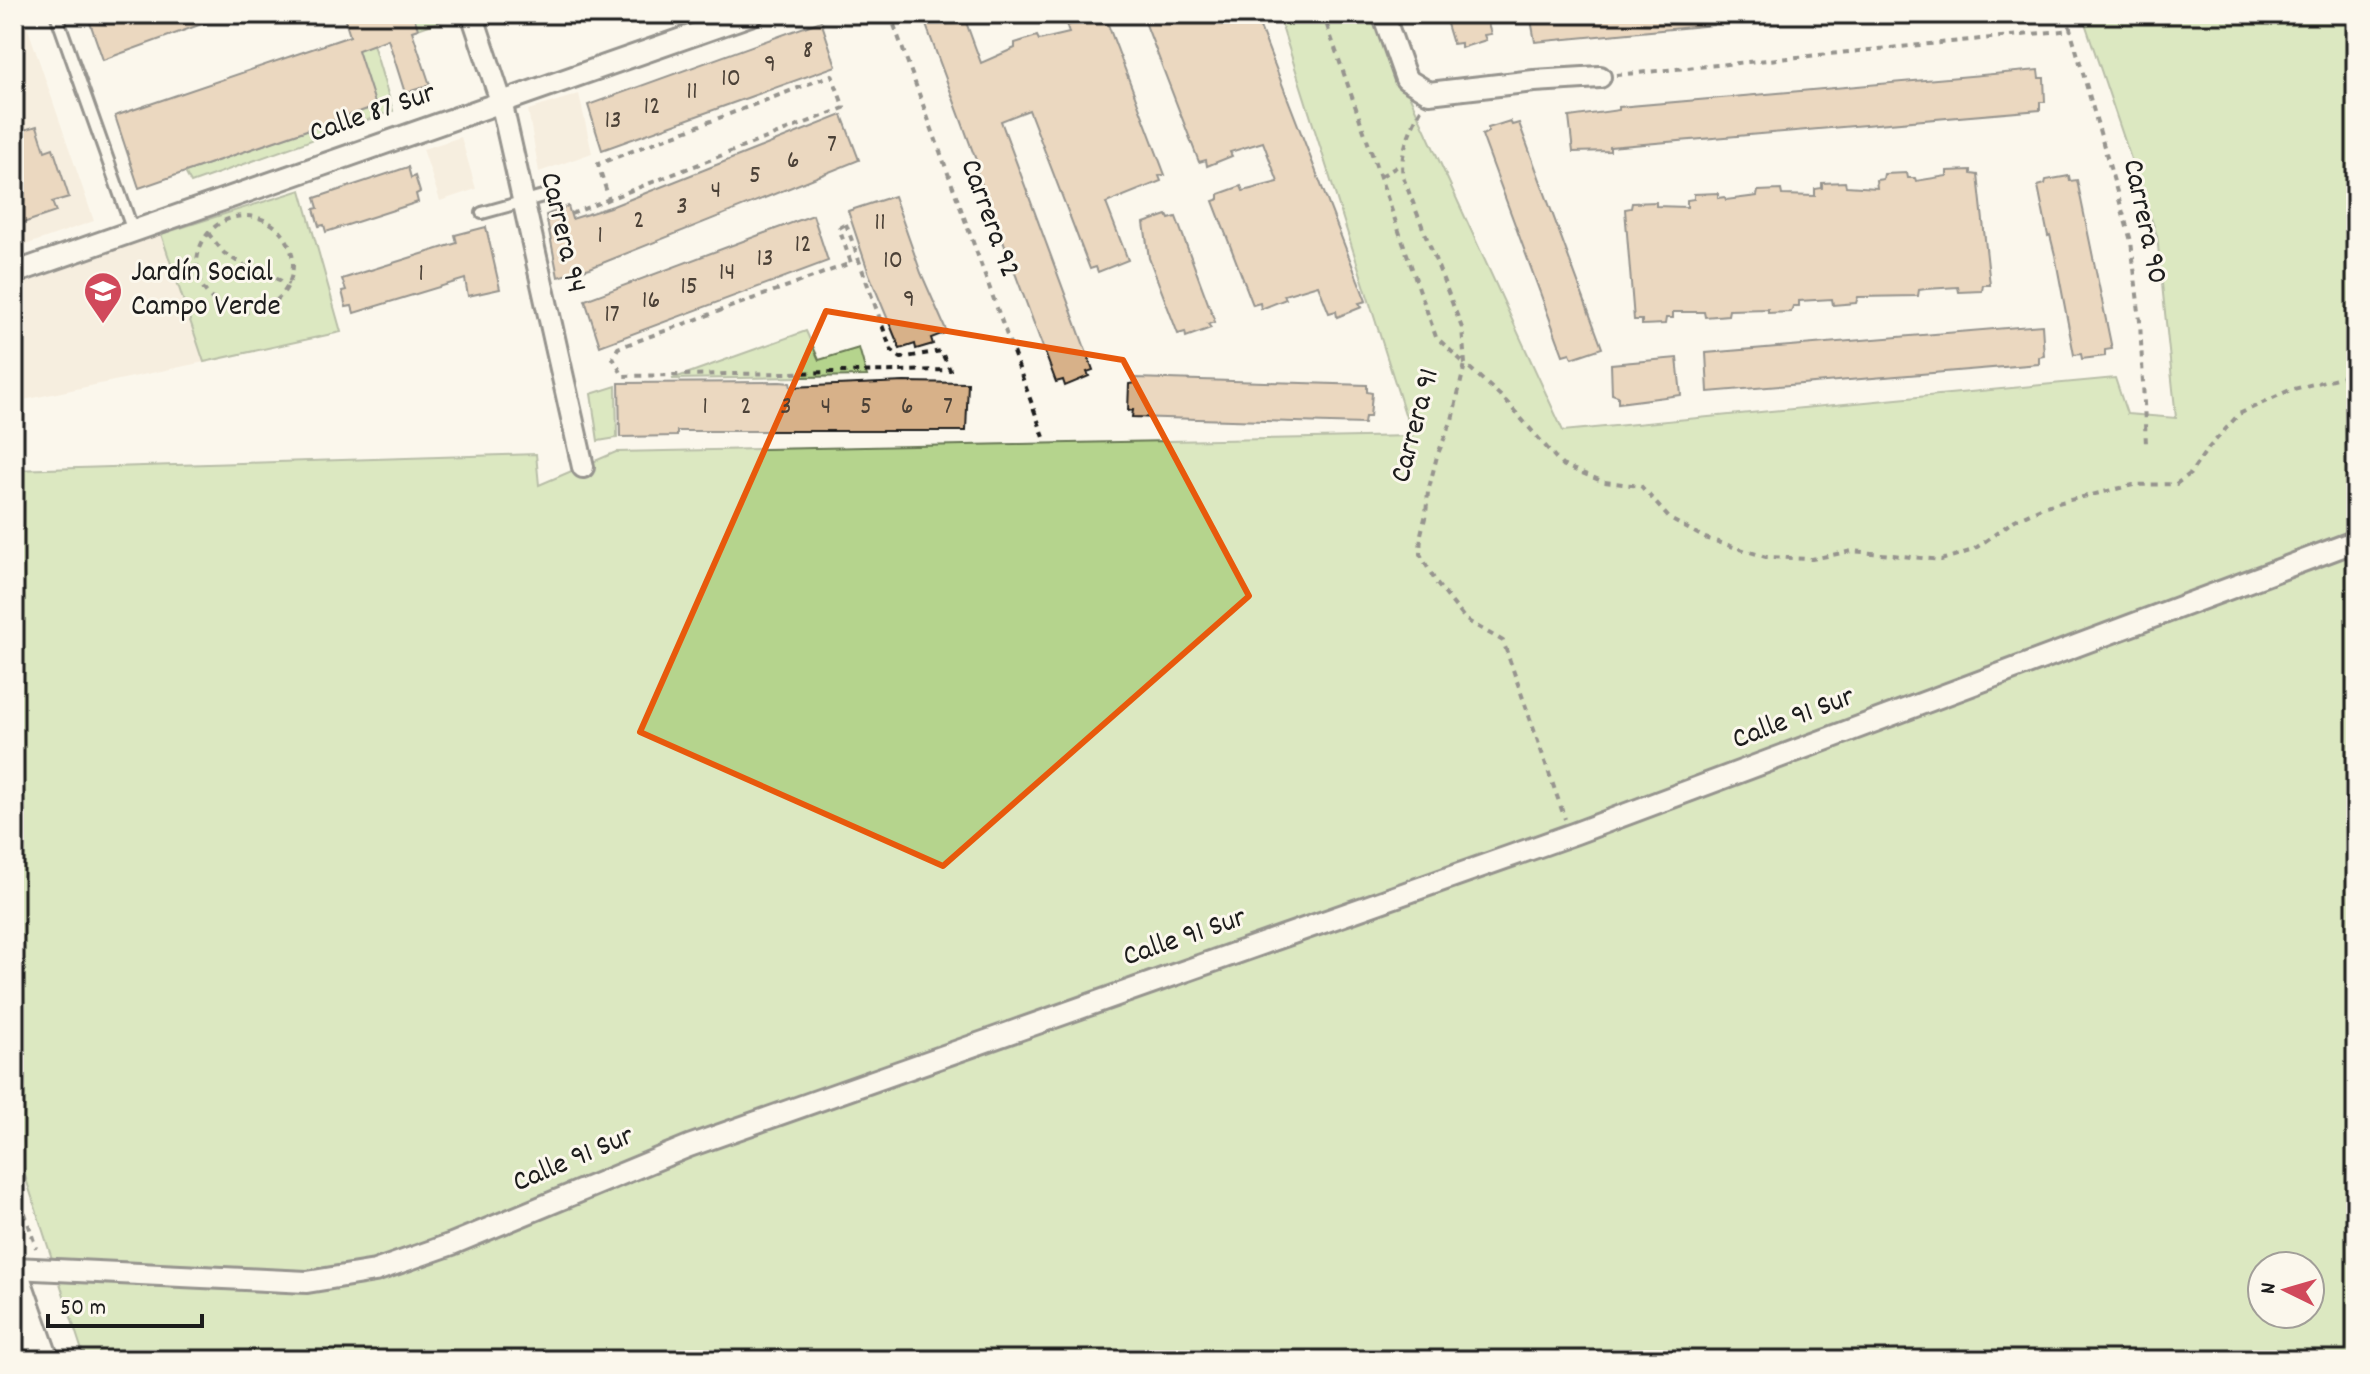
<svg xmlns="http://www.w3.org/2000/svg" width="2370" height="1374" font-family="Dekko,sans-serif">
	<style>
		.built { fill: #f0e2ce }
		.green { fill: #b5d48d; stroke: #687854; stroke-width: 2; fill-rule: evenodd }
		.building { fill: #d7b189; stroke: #1c1c1c; stroke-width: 2 }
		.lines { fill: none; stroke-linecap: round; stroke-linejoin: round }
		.service-casing { stroke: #1c1c1c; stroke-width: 16 }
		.minor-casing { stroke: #1c1c1c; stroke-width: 26 }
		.secondary-casing { stroke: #1c1c1c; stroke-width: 34 }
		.path { stroke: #1c1c1c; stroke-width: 4; stroke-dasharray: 6 6; stroke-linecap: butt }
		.service { stroke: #fbf7ec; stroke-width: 10 }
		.minor { stroke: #fbf7ec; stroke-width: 20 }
		.secondary { stroke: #fbf7ec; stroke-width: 28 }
		.marked { fill: none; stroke: #e8590c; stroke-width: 6; stroke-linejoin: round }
		.labels { text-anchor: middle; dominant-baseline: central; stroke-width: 6; stroke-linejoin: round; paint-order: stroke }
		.number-label { font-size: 26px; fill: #4b4137 }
		.street-label { font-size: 30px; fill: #1c1c1c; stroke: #fbf7ec }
		.poi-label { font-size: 30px; fill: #1c1c1c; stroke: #fbf7ec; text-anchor: start }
	</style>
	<rect width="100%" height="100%" fill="#fbf7ec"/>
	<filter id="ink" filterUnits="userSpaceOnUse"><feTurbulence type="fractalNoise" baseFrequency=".0125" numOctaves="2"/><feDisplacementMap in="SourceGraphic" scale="16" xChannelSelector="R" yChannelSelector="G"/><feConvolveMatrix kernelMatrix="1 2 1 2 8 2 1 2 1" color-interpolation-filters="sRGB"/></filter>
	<g filter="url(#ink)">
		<g class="built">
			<polygon points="14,14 23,14 94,221 14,249"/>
			<polygon points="579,94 592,153 539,172 528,110"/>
			<polygon points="461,137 476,189 440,201 423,149"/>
			<polygon points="161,234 204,362 19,401 14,386 14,287"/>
		</g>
		<g class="green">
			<polygon points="413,14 442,14 444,20 418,29"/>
			<path d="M1278,14H1372L1563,431L2115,378L2127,414L2176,418L2157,236L2082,14H2356V1360H85L14,1142V470L536,454L539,485L616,452L1412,436ZM2262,1266H2310V1314H2262Z"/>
			<polygon points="373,44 393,111 191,183 185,172 376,106 357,50"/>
			<polygon points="301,190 341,332 204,362 161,234"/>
			<polygon points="806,331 819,360 859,348 867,376 672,379"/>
			<polygon points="616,386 617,438 598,441 591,394"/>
			<polygon points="14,1308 32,1360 14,1360"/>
		</g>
		<g class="building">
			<polygon points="87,14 223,14 224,16 103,60"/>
			<polygon points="343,14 413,14 418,29 412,31 430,85 405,93 388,39 358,50 376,106 139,188 115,116 350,36"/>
			<polygon points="922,14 963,14 981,63 1015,48 1015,43 1037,36 1039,40 1069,33 1067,26 1073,23 1073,19 1086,14 1104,14 1165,175 1159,176 1161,181 1106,203 1128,260 1098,272 1096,267 1090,269 1029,110 1001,121 1093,370 1087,372 1089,376 1065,386 1063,380 1056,382 974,164 977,163"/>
			<polygon points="1142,14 1255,14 1366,301 1359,303 1362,307 1337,317 1336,311 1329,313 1318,285 1284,295 1286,299 1261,309 1260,303 1253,305 1213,201 1219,199 1219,194 1241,186 1243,191 1278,182 1263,142 1230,152 1232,156 1207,166 1206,160 1199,162"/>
			<polygon points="1444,14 1485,14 1491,34 1484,35 1486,40 1461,48 1461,43 1453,44"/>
			<polygon points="1530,14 1713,14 1713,25 1535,42"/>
			<polygon points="821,21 836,66 602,150 588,105"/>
			<polygon points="2038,70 2039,78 2044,78 2045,102 2040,102 2040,110 1610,147 1610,151 1573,152 1569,117 1619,110 1619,107"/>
			<polygon points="842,115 859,160 590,268 558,277 546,215 568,206 572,219 613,206"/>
			<polygon points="1510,121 1512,125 1519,123 1602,348 1572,358 1570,353 1563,355 1482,135 1488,132 1488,128"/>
			<polygon points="37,126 45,151 53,148 69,197 52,202 56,212 14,226 14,133"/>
			<polygon points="408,167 411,178 415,176 420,192 416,194 418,202 326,232 324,225 319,226 314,209 318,208 315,198"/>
			<polygon points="1971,170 1971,174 1978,175 1990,285 1983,285 1982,291 1959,292 1958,287 1926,289 1919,290 1918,296 1858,297 1856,303 1833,305 1832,299 1799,301 1799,306 1793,306 1791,312 1768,313 1768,309 1729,310 1728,315 1705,317 1704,312 1673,312 1673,318 1666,318 1665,324 1642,325 1642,320 1634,320 1625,209 1631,208 1632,203 1656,202 1656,206 1687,207 1687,200 1694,199 1694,194 1718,193 1718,198 1725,197 1726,200 1757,196 1758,191 1781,190 1782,195 1815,196 1815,189 1822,188 1822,183 1845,182 1846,186 1877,188 1876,180 1883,179 1884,174 1907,173 1908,178 1915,178 1916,181 1947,176 1947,171"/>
			<polygon points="2069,176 2070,181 2077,180 2112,349 2105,350 2105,356 2082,359 2081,354 2074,355 2055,255 2050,235 2048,236 2038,186 2045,184 2046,180"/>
			<polygon points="894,196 921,273 947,332 931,338 933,344 916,349 915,344 900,349 869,274 848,211"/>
			<polygon points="813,215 828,261 600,346 585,300"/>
			<polygon points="1167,215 1169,219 1176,217 1215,322 1208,324 1211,328 1186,337 1185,332 1178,334 1149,258 1144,223"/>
			<polygon points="486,227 500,289 468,296 465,279 354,313 352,306 346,307 342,291 346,290 342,279 457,243 455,235"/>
			<polygon points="2042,325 2044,356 2039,357 2039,364 1708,392 1706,353"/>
			<polygon points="1677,358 1681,395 1618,403 1618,396 1612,394 1611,364"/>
			<polygon points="1135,378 1367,385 1367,392 1372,393 1370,417 1365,417 1364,424 1132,417 1133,410 1128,411 1129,384 1135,383"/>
			<polygon points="780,382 790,383 791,387 904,382 968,383 966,431 677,431 677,436 620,437 619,383"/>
		</g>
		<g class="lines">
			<g class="service-casing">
				<g id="service">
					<polyline points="56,14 133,231"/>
					<polyline points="482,213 543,196"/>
				</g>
			</g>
			<g class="minor-casing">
				<g id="minor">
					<polyline points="472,14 501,101 583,467"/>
					<polyline points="1383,14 1406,79 1429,93 1534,81 1600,77"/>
					<polyline points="14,273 753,14"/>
					<polyline points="14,1268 307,1282 375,1271 452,1244 689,1146 1576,833 2356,541"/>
				</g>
			</g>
			<g class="secondary-casing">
				<polyline id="secondary" points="14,1274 44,1360"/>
			</g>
			<g class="path">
				<polyline points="890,14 1045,440"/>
				<polyline points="1323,14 1436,337 1465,364 1452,420 1437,456 1428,492 1426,514 1421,534 1420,554 1437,584 1466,620 1503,641 1565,819"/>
				<polyline points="2066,14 2131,241 2140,321 2146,444"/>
				<polyline points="1616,75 2072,30"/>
				<path d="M1421,109C1410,130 1399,154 1403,177L1462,328L1465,364L1503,398L1562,465L1604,482L1641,486L1670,519L1705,538L1766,557L1812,559L1852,551L1941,560L1973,550L2015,520L2045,506L2133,485L2176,484L2190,474L2206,451L2239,414L2290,390L2356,373"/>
				<polyline points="1381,176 1400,165"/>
				<polyline points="571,214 609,199 844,108 832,75 598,164 609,199"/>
				<circle cx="245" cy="264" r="48"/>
				<polygon points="846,224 891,350 901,358 941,351 950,370 623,376 613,358 618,348 851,263 839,228"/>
				<polyline points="208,233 224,253 243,265 289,284"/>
				<polyline points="14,1178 36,1248"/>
			</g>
			<use href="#service" class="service"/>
			<use href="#minor" class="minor"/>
			<use href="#secondary" class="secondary"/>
		</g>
	</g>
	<path d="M0 0H2370V1374H0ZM826,311L1123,360L1249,596L943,866L640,732Z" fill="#fbf7ec" fill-opacity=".55" fill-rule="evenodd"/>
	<path class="marked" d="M826,311L1123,360L1249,596L943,866L640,732Z"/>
	<defs>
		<g id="school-pin" transform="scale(2)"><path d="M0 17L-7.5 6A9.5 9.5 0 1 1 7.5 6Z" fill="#d1495b" stroke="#fbf7ec"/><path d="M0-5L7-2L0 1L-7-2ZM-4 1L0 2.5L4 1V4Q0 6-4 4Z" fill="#fff"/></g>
	</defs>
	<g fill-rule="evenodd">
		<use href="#school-pin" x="103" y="291"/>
	</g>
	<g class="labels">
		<g class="number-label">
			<text x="808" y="51">8</text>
			<text x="770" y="65">9</text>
			<text x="731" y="79">10</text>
			<text x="692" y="92">11</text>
			<text x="652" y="107">12</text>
			<text x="613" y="121">13</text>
			<text x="832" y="145">7</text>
			<text x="793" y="161">6</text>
			<text x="755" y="176">5</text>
			<text x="716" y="191">4</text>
			<text x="682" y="207">3</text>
			<text x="639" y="221">2</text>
			<text x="880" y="223">11</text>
			<text x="600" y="236">1</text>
			<text x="803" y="245">12</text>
			<text x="765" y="259">13</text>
			<text x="893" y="261">10</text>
			<text x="727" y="273">14</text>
			<text x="421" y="274">1</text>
			<text x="689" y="287">15</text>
			<text x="909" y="300">9</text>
			<text x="651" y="301">16</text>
			<text x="612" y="315">17</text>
			<text x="705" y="407">1</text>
			<text x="746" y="407">2</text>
			<text x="786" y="407">3</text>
			<text x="826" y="407">4</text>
			<text x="866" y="407">5</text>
			<text x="907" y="407">6</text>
			<text x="948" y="407">7</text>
		</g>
		<g class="street-label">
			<text transform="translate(373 115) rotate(-19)">Calle 87 Sur</text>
			<text transform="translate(988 219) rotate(70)">Carrera 92</text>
			<text transform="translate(2143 222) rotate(78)">Carrera 90</text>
			<text transform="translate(561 233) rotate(77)">Carrera 94</text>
			<text transform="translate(1417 426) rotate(-75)">Carrera 91</text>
			<text transform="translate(1794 720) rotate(-21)">Calle 91 Sur</text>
			<text transform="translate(1185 939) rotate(-19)">Calle 91 Sur</text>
			<text transform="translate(574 1161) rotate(-23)">Calle 91 Sur</text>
		</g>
		<g class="poi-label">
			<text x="131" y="274">Jardín Social<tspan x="131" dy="34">Campo Verde</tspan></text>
		</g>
	</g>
	<rect width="2370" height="1374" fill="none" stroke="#fbf7ec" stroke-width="48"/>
	<rect x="24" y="24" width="2322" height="1326" fill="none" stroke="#1c1c1c" stroke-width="3" filter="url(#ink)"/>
	<g transform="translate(2286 1290) rotate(275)"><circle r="38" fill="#fbf7ec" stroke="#a29f99" stroke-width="2"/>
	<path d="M0-6L14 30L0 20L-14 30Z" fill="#d1495b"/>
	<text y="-12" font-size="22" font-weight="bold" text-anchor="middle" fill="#1c1c1c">N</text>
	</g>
	<path d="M48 1314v12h154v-12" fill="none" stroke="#1c1c1c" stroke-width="4"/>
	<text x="60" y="1314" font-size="24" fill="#1c1c1c" stroke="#fbf7ec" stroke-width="6" paint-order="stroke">50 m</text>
</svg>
